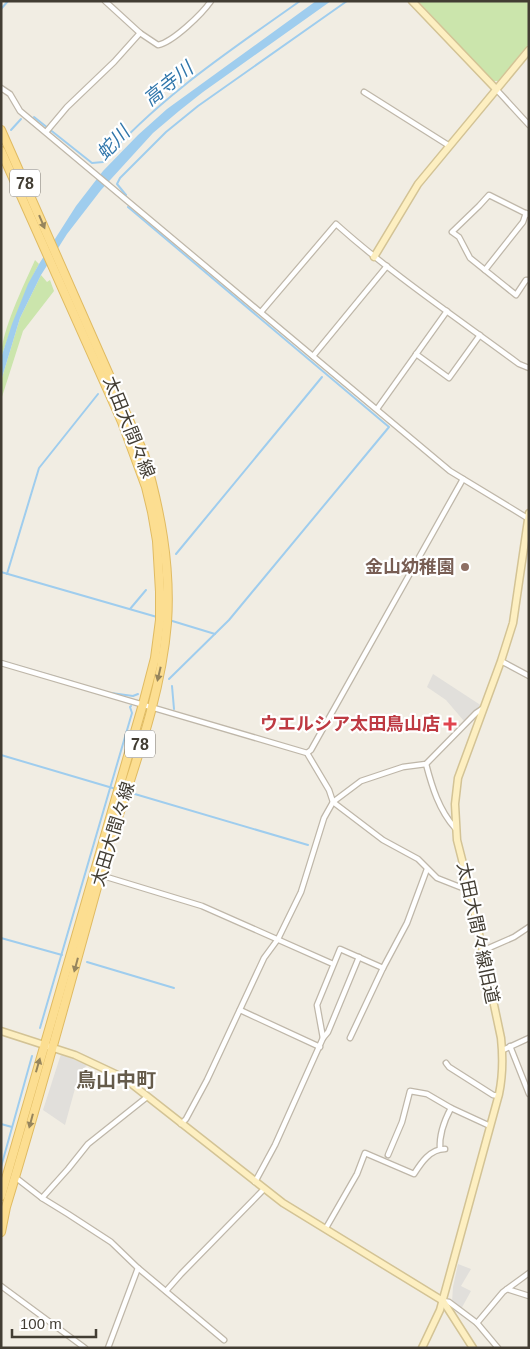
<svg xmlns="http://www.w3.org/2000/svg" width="530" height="1349" font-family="Helvetica,'Noto Sans JP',sans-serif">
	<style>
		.green { fill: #cbe5ac }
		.parking { fill: #e1dfdb }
		.water { fill: #9fcdee }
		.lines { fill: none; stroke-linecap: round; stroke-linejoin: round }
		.stream { stroke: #9fcdee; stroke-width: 2 }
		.street-casing { stroke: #bfb7a9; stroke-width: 7 }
		.secondary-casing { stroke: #d3c395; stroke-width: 9 }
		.primary-casing { stroke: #e0bb62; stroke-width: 10 }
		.street { stroke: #fff; stroke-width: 4.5 }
		.secondary { stroke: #fdefc1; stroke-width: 6 }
		.primary { stroke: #fcde91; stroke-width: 8 }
		.oneway { fill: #96855d }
		.education-dot { fill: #8d6e63; stroke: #fff; stroke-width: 2 }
		.health-dot { fill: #e0444e; stroke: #fff; stroke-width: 2 }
		.labels { text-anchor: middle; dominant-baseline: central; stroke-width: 4.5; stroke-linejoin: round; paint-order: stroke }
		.shield { fill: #fff; stroke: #7b7770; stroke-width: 1 }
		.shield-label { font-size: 16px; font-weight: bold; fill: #423d33 }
		.street-label { font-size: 18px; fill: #423d33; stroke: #fff }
		.education-label { font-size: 18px; font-weight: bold; fill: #785e54; stroke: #fff; text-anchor: end }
		.health-label { font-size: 18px; font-weight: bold; fill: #be3a42; stroke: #fff; text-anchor: end }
		.water-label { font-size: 19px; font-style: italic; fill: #3076ab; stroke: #fff }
		.quarter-label { font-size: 20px; font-weight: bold; fill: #655b4b; stroke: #fff }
	</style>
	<rect width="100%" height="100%" fill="#f1ede3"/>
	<g class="green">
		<polygon points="418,1 529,1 529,44 498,81 493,81"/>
		<path d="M35,260L39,264C23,294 12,326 1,358C1,331 24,285 35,260Z"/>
		<polygon points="41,275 47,282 50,280 54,291 23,331 1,400 1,381 20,318"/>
	</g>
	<g class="parking">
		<polygon points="433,674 482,706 481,708 475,711 464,721 446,700 427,687"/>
		<polygon points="61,1054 87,1065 79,1074 65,1125 43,1110"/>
		<polygon points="458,1264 471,1269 461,1286 471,1291 460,1311 452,1302 453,1287"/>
	</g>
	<polygon class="water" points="316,1 331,1 203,92 179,111 153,133 101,190 67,234 41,275 20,318 1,381 1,358 12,324 28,284 39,264 76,206 103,171 138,135 167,109"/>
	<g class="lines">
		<g class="stream">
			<polyline points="1,9 8,1"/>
			<path d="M34,117L92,163L103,162C158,98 231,50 300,1"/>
			<polyline points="11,130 21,119"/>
			<polyline points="126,195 117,184 120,178 166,132 198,106 347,1"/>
			<polyline points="128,207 389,427 229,620 169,679"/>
			<polyline points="176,554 322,377"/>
			<polyline points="1,572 157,617"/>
			<polyline points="7,574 39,468 98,394"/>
			<polyline points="130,609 146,590"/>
			<polyline points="169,620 215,634"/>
			<polyline points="1,661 73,682"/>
			<polyline points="172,686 174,709"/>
			<polyline points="111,693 133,696 138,694"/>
			<polyline points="1,755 116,789"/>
			<polyline points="128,792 308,845"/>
			<polyline points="1,938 62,955"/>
			<polyline points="87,962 174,988"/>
			<polyline points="40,1028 132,713 130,707 131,706"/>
			<polyline points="1,1124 12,1127"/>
			<polyline points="1,1167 32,1056"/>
		</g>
		<g class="street-casing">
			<g id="street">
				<path d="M105,1L140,33L158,45C173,42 202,14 211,1"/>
				<polyline points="1,88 10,94 20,111 450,471 529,519"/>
				<polyline points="496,89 529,125"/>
				<polyline points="364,92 448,145"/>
				<polyline points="46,132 67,107 114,62 140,33"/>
				<polyline points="529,215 489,195 479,206 452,232 459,237 470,258 516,295 526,280 529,280"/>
				<polyline points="485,270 523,222 526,213"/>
				<path d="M261,312L336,224C393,275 457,318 519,364L529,368"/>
				<polyline points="416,354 449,378 480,335"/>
				<polyline points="313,356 387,266"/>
				<polyline points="377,409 447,311"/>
				<polyline points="501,661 529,676"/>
				<polyline points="1,663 307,753 329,790 333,802 383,840 418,859 437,878 470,891"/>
				<polyline points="307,753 311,750 463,479"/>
				<path d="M426,764C432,787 439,810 455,828"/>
				<polyline points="100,875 202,906 333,964"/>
				<polyline points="482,951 514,937 529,927"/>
				<polyline points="240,1010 320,1047"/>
				<polyline points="323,1038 317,1005 340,949 383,968"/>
				<polyline points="350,1038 383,968 407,923 427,869"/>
				<polyline points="510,1046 529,1094"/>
				<polyline points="503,1050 529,1038"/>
				<polyline points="446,1063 449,1067 493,1095 499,1096"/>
				<polyline points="181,1124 186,1119 207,1080 264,958 278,939 301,892 324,818 333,802 361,781 403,767 426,764 476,713 482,709"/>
				<path d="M440,1149C439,1134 444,1121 451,1108"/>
				<polyline points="388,1155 402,1122 410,1091 427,1094 451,1108 490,1126"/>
				<polyline points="15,1177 42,1198 68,1214 111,1242 138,1268 224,1340"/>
				<polyline points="255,1182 275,1145 323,1038 328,1032 359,957"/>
				<polyline points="42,1198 68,1169 88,1144 147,1097"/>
				<path d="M326,1228L357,1174L365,1153L414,1174C421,1163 430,1149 445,1149"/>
				<polyline points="1,1286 85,1348"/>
				<polyline points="507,1289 529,1296"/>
				<polyline points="166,1291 181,1274 264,1189"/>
				<polyline points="443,1301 449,1302 477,1323 498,1348"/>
				<polyline points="477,1323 503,1292 529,1273"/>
				<polyline points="108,1348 138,1268"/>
			</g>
		</g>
		<g class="secondary-casing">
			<g id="secondary">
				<polyline points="412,1 496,89"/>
				<polyline points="374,257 418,184 529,50"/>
				<polyline points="1,1031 75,1055 124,1078 283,1203 443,1301 473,1348"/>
				<path d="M422,1348L440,1310L499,1094C503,1075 503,1057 501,1038L470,891L457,840L455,804L458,778L501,661L513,623L529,513"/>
			</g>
		</g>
		<g class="primary-casing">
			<g id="primary">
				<path d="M1,130L144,454C160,509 171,565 167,623C160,710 122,796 99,880C69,989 39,1099 6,1207L1,1232"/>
				<polyline points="1,151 122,422 146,487 152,512 157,541 160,592 160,620 155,658 143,704 1,1196"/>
			</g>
		</g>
		<use href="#street" class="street"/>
		<use href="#secondary" class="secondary"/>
		<use href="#primary" class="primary"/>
	</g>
	<defs><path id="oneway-solid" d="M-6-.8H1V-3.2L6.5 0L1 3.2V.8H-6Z" transform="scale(1.25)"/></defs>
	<g class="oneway">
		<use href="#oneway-solid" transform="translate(42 222) rotate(67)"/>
		<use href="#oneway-solid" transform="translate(159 674) rotate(103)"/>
		<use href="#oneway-solid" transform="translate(76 965) rotate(105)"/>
		<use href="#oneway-solid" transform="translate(38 1065) rotate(-74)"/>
		<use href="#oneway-solid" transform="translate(31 1121) rotate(105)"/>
	</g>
	<circle class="education-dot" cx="465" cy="567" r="5"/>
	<path class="health-dot" d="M447.5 716.5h5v5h5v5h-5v5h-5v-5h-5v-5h5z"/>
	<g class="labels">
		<g class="shield">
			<rect x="10" y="169.5" width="30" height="27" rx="4"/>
			<rect x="125" y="730.5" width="30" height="27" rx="4"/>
		</g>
		<g class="shield-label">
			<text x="25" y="183">78</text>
			<text x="140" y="744">78</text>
		</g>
		<g class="street-label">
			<text transform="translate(129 427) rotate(68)">太田大間々線</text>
			<text transform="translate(113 834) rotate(-73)">太田大間々線</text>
			<text transform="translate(478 933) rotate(78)">太田大間々線旧道</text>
		</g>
		<g class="education-label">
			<text x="455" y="567">金山幼稚園</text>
		</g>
		<g class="health-label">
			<text x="440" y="724">ウエルシア太田鳥山店</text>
		</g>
		<g class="water-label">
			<text transform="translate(168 84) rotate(-39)">高寺川</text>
			<text transform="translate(113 143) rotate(-47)">蛇川</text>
		</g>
		<g class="quarter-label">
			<text x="116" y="1080">鳥山中町</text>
		</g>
	</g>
	<rect width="530" height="1349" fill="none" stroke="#423d33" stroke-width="5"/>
	<path d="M12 1329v8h84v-8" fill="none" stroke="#423d33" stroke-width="2.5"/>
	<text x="20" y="1329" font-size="15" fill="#423d33" stroke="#ffffff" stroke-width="4" paint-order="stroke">100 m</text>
</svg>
